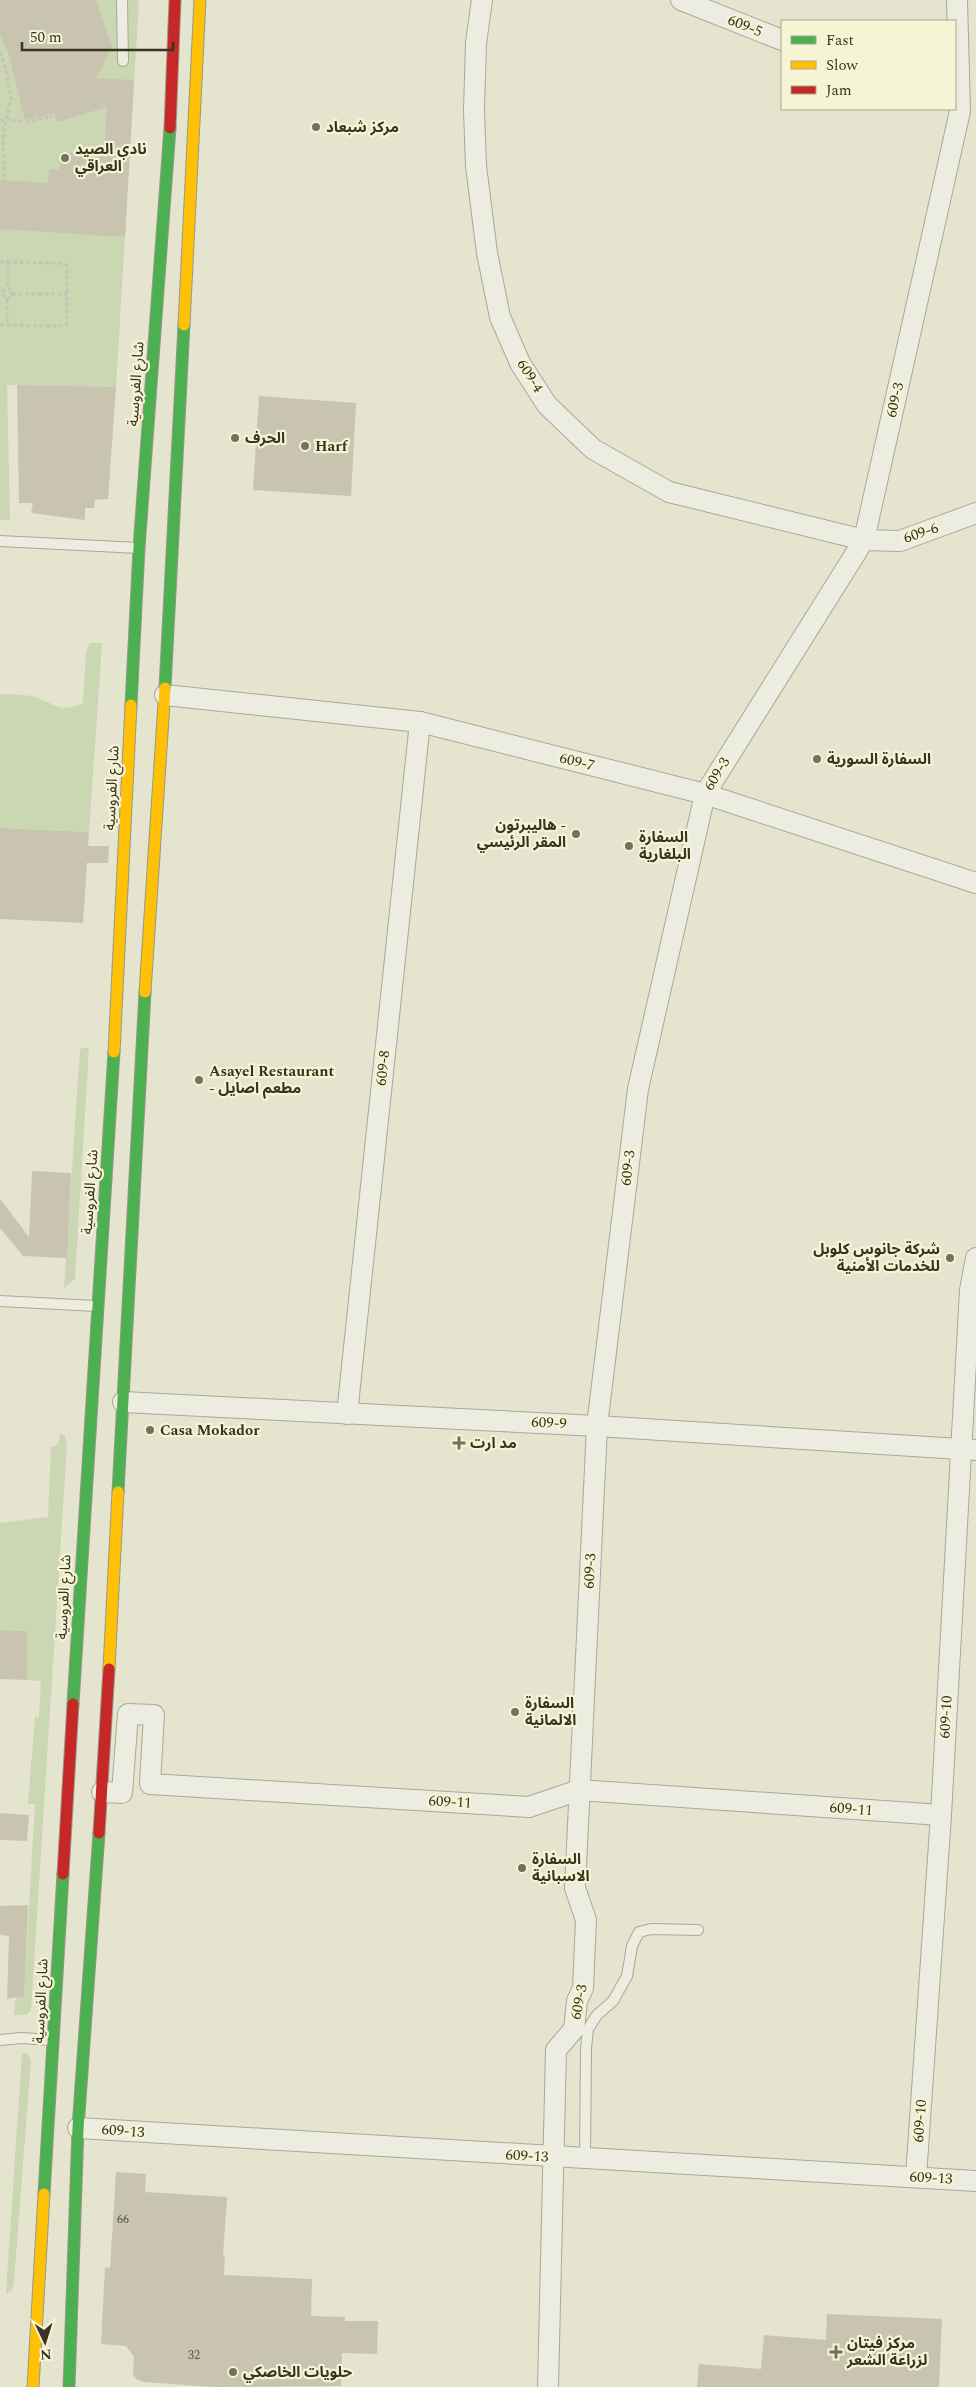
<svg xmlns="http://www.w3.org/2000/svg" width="976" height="2387" font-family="Spectral,'Noto Sans Arabic',serif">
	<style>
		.green { fill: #cbd6b2 }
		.building { fill: #c8c4af }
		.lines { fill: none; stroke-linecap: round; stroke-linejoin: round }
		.lane-casing { stroke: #aaa897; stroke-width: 12 }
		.street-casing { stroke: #aaa897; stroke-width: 22 }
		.fast-casing { stroke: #999888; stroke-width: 13 }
		.slow-casing { stroke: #999888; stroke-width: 13 }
		.jam-casing { stroke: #999888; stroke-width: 13 }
		.path { stroke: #c5c4b7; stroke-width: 3; stroke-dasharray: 4 2.5; stroke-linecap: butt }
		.lane { stroke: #ecece0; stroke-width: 10 }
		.street { stroke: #ecece0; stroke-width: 20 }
		.fast { stroke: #4caf50; stroke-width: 11 }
		.slow { stroke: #ffc107; stroke-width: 11 }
		.jam { stroke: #c62828; stroke-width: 11 }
		.poi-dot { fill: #75715d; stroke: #f5f5d5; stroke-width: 2 }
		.labels { text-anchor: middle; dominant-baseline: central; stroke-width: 4.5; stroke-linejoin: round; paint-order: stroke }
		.number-label { font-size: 12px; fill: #5d5743 }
		.street-label { font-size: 15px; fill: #39331f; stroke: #f5f5d5 }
		.poi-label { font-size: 15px; font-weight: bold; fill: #39331f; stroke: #f5f5d5; text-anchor: start }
	</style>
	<rect width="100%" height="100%" fill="#e4e4cf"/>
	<g class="green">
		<polygon points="0,0 139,0 116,387 7,385 10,520 0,520"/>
		<path d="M90,643H102L89,832L0,828V694C11,695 25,694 35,697C56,704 59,714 83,703L86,653Z"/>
		<polygon points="89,1047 75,1279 64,1288 80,1049"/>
		<polygon points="60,1433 65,1436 67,1444 31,2010 27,2015 14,2015 16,1997 23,1996 24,1992 35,1804 28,1804 35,1717 39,1717 41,1681 27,1680 27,1631 0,1630 0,1523 48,1517 51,1447 56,1446 59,1441"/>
		<polygon points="22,2053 27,2053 31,2060 14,2281 12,2290 6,2294"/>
	</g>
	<g class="building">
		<polygon points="0,0 96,0 112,47 96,78 134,80 125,237 0,229 0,180 48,183 49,169 59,170 60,152 104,155 107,107 57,122 54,113 25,120 8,52 0,34"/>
		<polygon points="17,385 116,387 108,499 95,500 94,508 85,508 85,520 31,513 33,503 19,503"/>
		<polygon points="259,396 356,403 351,496 253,490"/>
		<polygon points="0,828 89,832 88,846 109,846 108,863 87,863 83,923 0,919"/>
		<polygon points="32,1171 71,1173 67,1258 23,1256 0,1228 0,1199 29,1237"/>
		<polygon points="0,1630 27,1631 27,1680 0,1679"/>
		<polygon points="0,1813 29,1815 27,1841 0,1840"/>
		<polygon points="28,1905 24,1996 7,1999 9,1936 0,1935 0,1906"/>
		<polygon points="116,2172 146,2174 145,2192 227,2197 223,2256 225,2256 224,2275 312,2279 311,2316 345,2317 345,2321 378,2321 377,2354 342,2353 341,2386 213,2387 144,2382 136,2379 133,2374 134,2357 126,2346 101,2344 105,2267 110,2268"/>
		<polygon points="827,2314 942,2319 939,2387 697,2387 699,2364 761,2369 764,2335 826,2340"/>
	</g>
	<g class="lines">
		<g class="lane-casing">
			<g id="lane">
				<polyline points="122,0 123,61"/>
				<polyline points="0,541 139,548"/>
				<polyline points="0,1301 96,1306"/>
				<polyline points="0,2040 21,2038 51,2040"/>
				<polyline points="585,2159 586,2048 588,2029 597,2015 613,2001 627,1976 632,1946 639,1932 651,1929 698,1930"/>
			</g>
		</g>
		<g class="street-casing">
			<g id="street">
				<polyline points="482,0 476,43 474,110 476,166 487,253 500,317 520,363 547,405 593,449 669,492 864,540 900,541 976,513"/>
				<polyline points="681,0 782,40"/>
				<polyline points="165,695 420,722 705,794 976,883"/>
				<polyline points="123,1402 597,1426 976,1450"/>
				<polyline points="347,1414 420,722"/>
				<polyline points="102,1792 122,1793 128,1714 154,1715 150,1784 529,1807 579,1790 941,1815"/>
				<polyline points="78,2128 976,2181"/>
				<polyline points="916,2177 941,1815 970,1290 976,1258"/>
				<polyline points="548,2387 556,2050 574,2029 577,2001 583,1988 586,1920 575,1888 597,1426 638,1089 705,794 864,540 960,111 957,0"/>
			</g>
		</g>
		<g class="fast-casing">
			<g id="fast">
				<polyline points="165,688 184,325"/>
				<polyline points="131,705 139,548 170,128"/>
				<polyline points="118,1492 145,992"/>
				<polyline points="73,1704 114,1052"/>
				<polyline points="44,2194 63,1874"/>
				<polyline points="69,2387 78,2128 99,1833"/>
			</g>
		</g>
		<g class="slow-casing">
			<g id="slow">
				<polyline points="184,325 200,0"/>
				<polyline points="145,992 165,688"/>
				<polyline points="114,1052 131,705"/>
				<polyline points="109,1669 118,1492"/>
				<polyline points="33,2387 44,2194"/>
			</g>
		</g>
		<g class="jam-casing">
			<g id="jam">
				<polyline points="170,128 175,0"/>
				<polyline points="99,1833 109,1669"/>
				<polyline points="63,1874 73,1704"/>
			</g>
		</g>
		<g class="path">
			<polyline points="0,52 6,69 11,99 3,134 4,180"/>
			<polyline points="0,121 6,119 26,122 52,116"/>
			<polyline points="0,262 56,263 65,264 67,267 67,324 59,326 0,325"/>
			<polyline points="8,262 8,288 13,292 10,298 7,299 4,297 2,291 8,288"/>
			<polyline points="12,294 67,294"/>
			<polyline points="7,299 7,325"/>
		</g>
		<use href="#lane" class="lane"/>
		<use href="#street" class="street"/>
		<use href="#fast" class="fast"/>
		<use href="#slow" class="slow"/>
		<use href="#jam" class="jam"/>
	</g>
	<g class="poi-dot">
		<circle cx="316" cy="127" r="5"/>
		<circle cx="65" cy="158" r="5"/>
		<circle cx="235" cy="438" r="5"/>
		<circle cx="305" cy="446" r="5"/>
		<circle cx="817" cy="759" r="5"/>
		<circle cx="576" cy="834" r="5"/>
		<circle cx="629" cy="846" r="5"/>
		<circle cx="199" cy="1080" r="5"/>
		<circle cx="950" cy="1258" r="5"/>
		<circle cx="150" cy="1430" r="5"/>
		<path d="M456.5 1435.5h5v5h5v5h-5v5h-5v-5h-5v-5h5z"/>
		<circle cx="515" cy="1712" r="5"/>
		<circle cx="522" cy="1868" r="5"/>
		<path d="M833.5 2344.5h5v5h5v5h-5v5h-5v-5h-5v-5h5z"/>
		<circle cx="233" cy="2372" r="5"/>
	</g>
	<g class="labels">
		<g class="number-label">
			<text x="123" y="2219">66</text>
			<text x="194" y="2355">32</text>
		</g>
		<g class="street-label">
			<text transform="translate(745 26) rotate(22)">609-5</text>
			<text transform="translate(530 376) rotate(58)">609-4</text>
			<text transform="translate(136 384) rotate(-86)">شارع الفروسية</text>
			<text transform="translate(895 400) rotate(-77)">609-3</text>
			<text transform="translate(921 533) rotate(-19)">609-6</text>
			<text transform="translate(577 762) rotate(14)">609-7</text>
			<text transform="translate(717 774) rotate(-59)">609-3</text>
			<text transform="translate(112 788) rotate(-87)">شارع الفروسية</text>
			<text transform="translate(383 1068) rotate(-84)">609-8</text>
			<text transform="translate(628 1168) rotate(-83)">609-3</text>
			<text transform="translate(90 1192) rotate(-86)">شارع الفروسية</text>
			<text transform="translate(549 1423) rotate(3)">609-9</text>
			<text transform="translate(590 1571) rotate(-87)">609-3</text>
			<text transform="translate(64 1597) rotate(-87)">شارع الفروسية</text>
			<text transform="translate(946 1717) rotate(-87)">609-10</text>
			<text transform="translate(450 1802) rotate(3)">609-11</text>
			<text transform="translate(851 1809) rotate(4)">609-11</text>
			<text transform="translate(41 2001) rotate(-87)">شارع الفروسية</text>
			<text transform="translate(579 2002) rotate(-79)">609-3</text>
			<text transform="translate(920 2121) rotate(-86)">609-10</text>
			<text transform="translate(123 2131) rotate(4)">609-13</text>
			<text transform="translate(527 2156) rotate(3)">609-13</text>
			<text transform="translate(931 2178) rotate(3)">609-13</text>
		</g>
		<g class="poi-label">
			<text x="326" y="127">مركز شبعاد</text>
			<text x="75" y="149">نادي الصيد<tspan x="75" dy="17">العراقي</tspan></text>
			<text x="245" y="438">الحرف</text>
			<text x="315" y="446">Harf</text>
			<text x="827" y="759">السفارة السورية</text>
			<text x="566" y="825" text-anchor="end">هاليبرتون -<tspan x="566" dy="17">المقر الرئيسي</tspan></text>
			<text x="639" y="837">السفارة<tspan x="639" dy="17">البلغارية</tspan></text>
			<text x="209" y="1071">Asayel Restaurant<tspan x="209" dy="17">- مطعم اصايل</tspan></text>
			<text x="940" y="1249" text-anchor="end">شركة جانوس كلوبل<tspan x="940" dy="17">للخدمات الأمنية</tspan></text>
			<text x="160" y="1430">Casa Mokador</text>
			<text x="470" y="1443">مد ارت</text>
			<text x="525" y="1703">السفارة<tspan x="525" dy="17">الالمانية</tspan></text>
			<text x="532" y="1859">السفارة<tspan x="532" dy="17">الاسبانية</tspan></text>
			<text x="847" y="2343">مركز فيتان<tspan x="847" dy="17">لزراعة الشعر</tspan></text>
			<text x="243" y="2372">حلويات الخاصكي</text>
		</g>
	</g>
	<rect x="781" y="20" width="175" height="90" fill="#f5f5d5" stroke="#aaa78c"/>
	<rect x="791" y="36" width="25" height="8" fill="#4caf50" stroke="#aaa78c"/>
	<text x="826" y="45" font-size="15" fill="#39331f">Fast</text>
	<rect x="791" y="61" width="25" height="8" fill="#ffc107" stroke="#aaa78c"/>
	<text x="826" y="70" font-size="15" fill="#39331f">Slow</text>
	<rect x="791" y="86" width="25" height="8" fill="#c62828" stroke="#aaa78c"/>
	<text x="826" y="95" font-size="15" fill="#39331f">Jam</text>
	<g transform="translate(45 2342) rotate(176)" stroke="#f5f5d5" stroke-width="4" paint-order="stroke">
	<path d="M0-4L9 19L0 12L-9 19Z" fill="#39331f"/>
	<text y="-8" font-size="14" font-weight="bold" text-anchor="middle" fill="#39331f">N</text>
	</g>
	<path d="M22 42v8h151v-8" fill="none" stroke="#39331f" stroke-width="2.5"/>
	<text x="30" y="42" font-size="15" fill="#39331f" stroke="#f5f5d5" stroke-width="4" paint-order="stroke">50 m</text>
</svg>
